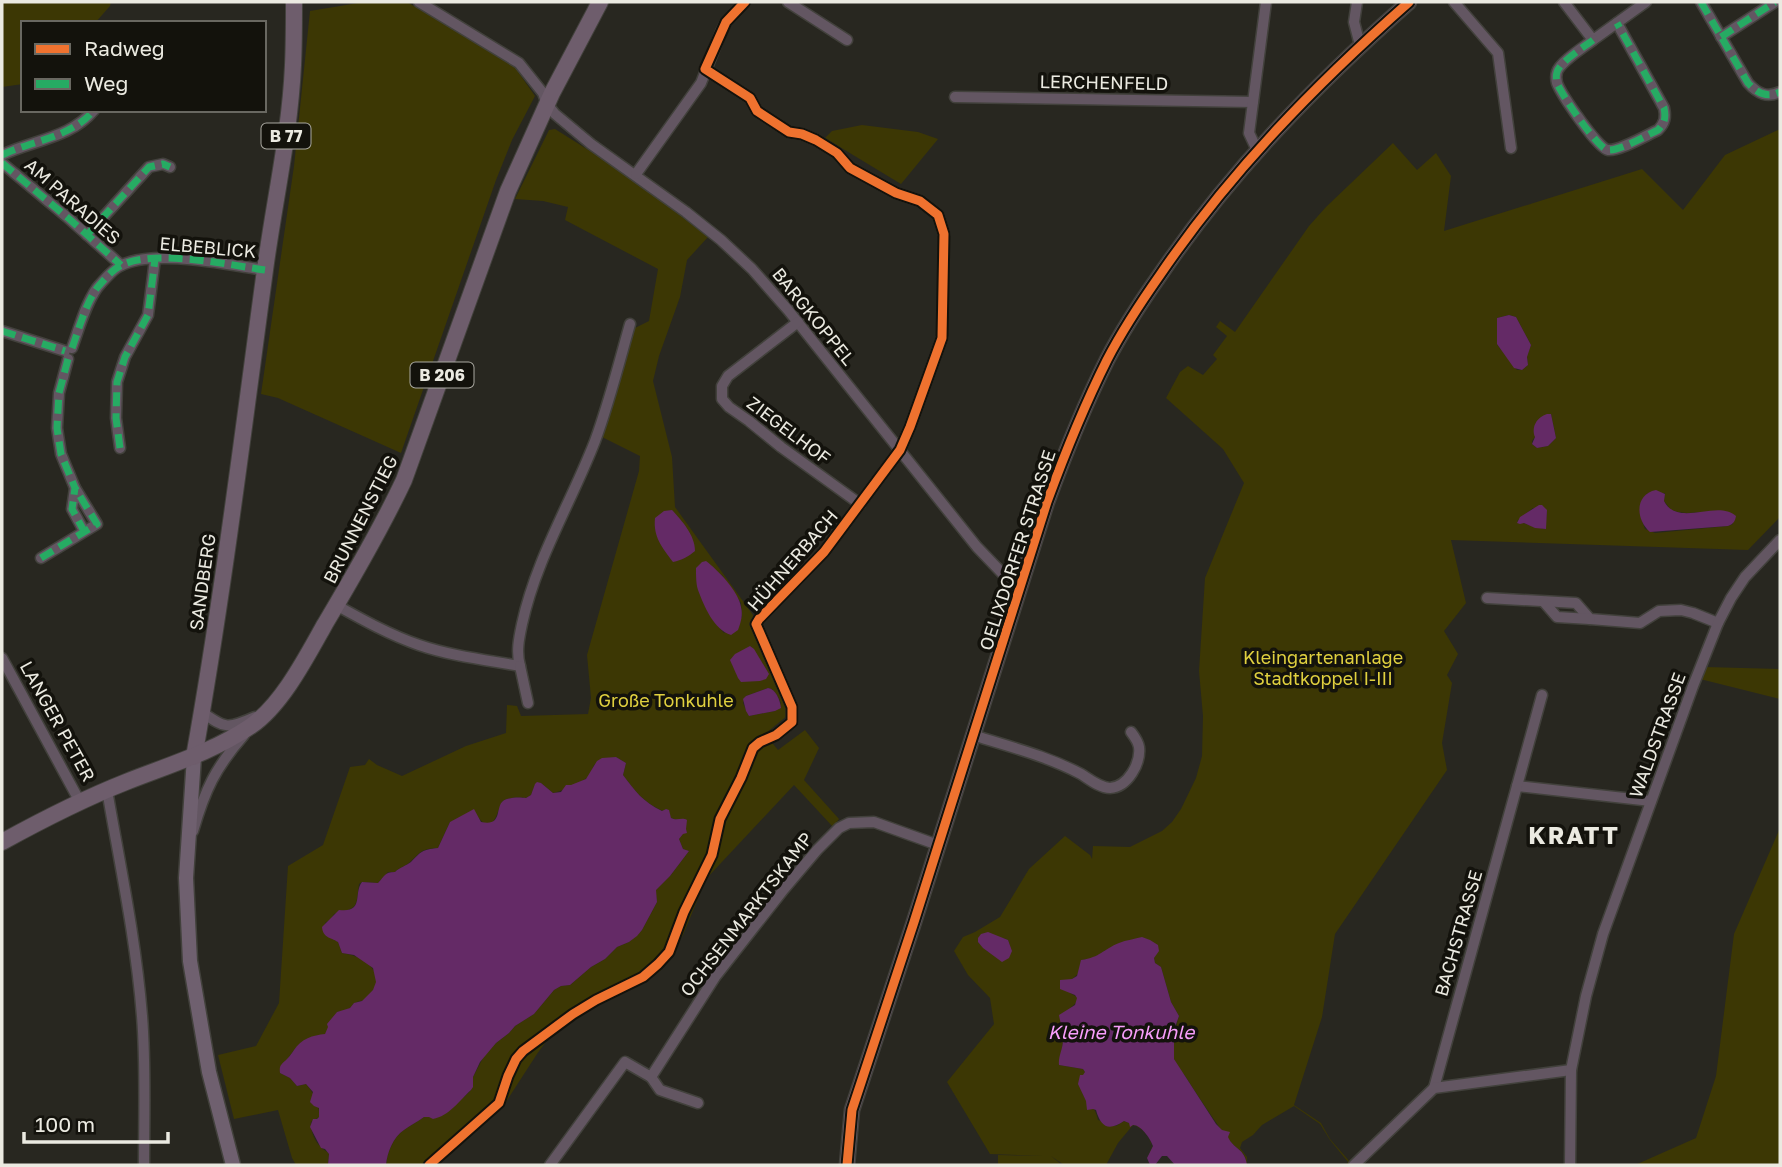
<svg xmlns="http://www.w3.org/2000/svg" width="1782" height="1167" font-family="'Golos Text',sans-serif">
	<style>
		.green { fill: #3c3704; fill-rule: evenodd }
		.water { fill: #642a66 }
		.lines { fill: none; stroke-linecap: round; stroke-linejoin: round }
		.street-casing { stroke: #42413c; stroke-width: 13 }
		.secondary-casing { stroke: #42413c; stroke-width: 17 }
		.primary-casing { stroke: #42413c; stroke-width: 18 }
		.street { stroke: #635662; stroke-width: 10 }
		.secondary { stroke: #6f606f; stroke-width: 14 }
		.primary { stroke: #6e5d6c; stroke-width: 16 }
		.quiet { stroke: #26ab63; stroke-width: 7; stroke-dasharray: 14 7; stroke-linecap: butt }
		.cycleway-casing { stroke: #13120c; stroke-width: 13 }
		.cycleway { stroke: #ef722f; stroke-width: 9 }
		.labels { text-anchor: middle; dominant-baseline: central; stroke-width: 7; stroke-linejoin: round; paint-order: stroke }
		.shield { fill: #13120c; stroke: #aaa9a1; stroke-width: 2 }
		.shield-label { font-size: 16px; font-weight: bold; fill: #ebeae1 }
		.street-label { font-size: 18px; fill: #ebeae1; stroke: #13120c }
		.park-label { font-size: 18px; fill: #e0d03f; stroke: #13120c }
		.water-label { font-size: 19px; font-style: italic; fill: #f79dfa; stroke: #13120c }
		.district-label { font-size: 24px; font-weight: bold; letter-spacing: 2px; fill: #ebeae1; stroke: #13120c }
	</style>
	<rect width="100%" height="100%" fill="#282720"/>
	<g class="green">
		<polygon points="2,2 111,2 110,6 95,23 23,23 23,84 2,87"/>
		<polygon points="364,2 407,2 514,66 535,96 512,140 496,180 401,453 278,398 261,394 294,166 310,11"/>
		<polygon points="862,125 918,132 938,139 901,184 825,138 832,131"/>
		<path d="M555,129L625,173L708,237L687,260L680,297L659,356L653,381L672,457L675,507L753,615L755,630L790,708L788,715L765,734L778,750L805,730L819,748L804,780L839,819L833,827L794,785L706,879L683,935L660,971L644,982L578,1013L555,1029L537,1054L504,1105L431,1165H386C387,1153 393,1137 404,1130C411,1125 417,1122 424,1117H429L464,1097L471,1090L473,1083V1077L484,1056L496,1043L509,1033L515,1026L534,1014L554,990L561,986L570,985L591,967L605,959L617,947L629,942L642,930L657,902L655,890L670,876L689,851L683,849L679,839L686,829V823L671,818L666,809L663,811C643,802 635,791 623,775L626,763L616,757L608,759L594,765C592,770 592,773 588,777C584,781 560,792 553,793L541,783L535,785L531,795L526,798C520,797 508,797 503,801C498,805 495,839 478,817L450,822L438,848C421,849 422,851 410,862C406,866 400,867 395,872H388L378,883L362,882L359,884C356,907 359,908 334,914L331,919L325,923L333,939L338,942L342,953C365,956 391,975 367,998C361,1003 364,999 357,1002C348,1006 357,1004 348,1009C345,1011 341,1011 337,1012L325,1035C300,1035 290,1054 280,1073L290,1078L297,1086L306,1084C314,1093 320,1105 319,1117L311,1122C310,1130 315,1142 321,1147C323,1150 327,1151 329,1154L328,1165H296L292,1158L278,1110L234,1119L218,1055L256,1046L279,1003L288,866L323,845L350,767L365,765L369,759L377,765L402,776L466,746L506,733L507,705L517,706L521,716L588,714L591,698L587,655L639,471L640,456L602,437L635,328L649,321L658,269L565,220L568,207L543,201L515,199L549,130ZM696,568L722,575L741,603L742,617L724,633C706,613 698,595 696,568ZM768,688C775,689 778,697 781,703L775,711L749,716L743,703L746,696Z"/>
		<path d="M1780,129V517L1748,550L1451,540L1466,603L1444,631L1458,654L1447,675L1452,683L1442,743L1447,770L1335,934L1322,1017L1294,1105L1321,1123L1330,1139L1351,1163L1346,1165L1348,1162L1330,1140L1320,1124L1294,1106L1262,1125L1253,1135L1242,1142L1240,1148L1247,1157V1165C1245,1149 1237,1151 1229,1140C1215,1122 1202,1102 1189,1082C1185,1075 1177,1067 1174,1059C1172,1052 1176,1024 1179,1016L1171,1002L1161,967L1155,963L1154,958L1155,954L1106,950L1095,958L1082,960L1078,974L1072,979L1070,993L1077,997V1002L1068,1010L1061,1030C1066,1040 1060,1054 1059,1065L1083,1069L1085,1072C1074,1102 1094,1098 1098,1120L1116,1126L1124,1121C1128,1123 1132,1123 1135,1125C1140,1127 1141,1129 1144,1133C1152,1143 1154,1147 1147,1158L1150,1165L1147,1158L1151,1152V1143C1147,1137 1141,1126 1133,1125L1118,1143L1106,1165H1064L1051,1156L1062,1165H998V1155L1044,1156L990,1154L947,1082L994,1024L990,998L968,975L954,951L963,937L975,932L1000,917L1029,869L1065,836L1090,855L1092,859L1093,846L1130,847L1162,831L1172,822L1181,809L1196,778L1202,756L1203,716L1199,671L1205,578L1244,483L1223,449L1166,398L1180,372L1188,366L1203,375L1217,359L1213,355L1227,336L1216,327L1220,321L1235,332L1309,226L1326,207L1393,143L1417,170L1436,153L1451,176L1444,231L1642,169L1683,210L1725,155ZM1509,315L1516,317L1531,345L1527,356L1528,365L1522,370H1517L1499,347L1497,344V318ZM1551,414L1556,438L1548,446L1537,448L1532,444V441ZM1648,493H1665L1664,501L1671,510L1678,512L1687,513L1722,511L1733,524L1728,526L1655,533L1645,529C1640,516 1636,503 1648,493ZM1533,508L1547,510L1545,529C1535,528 1527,524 1517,521ZM1003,938L1008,940L1010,946L988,952L978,942Z"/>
		<polygon points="1705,667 1780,669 1780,699 1700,679"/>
		<polygon points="1780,828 1780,1165 1635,1165 1696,1138 1716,1076 1734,934"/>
	</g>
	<g class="water">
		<polygon points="1509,315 1516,317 1531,345 1527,357 1528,365 1522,370 1514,368 1497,344 1497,318"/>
		<path d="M1547,414H1551L1556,438L1548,446L1537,448L1532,444L1535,437C1531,427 1537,417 1547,414Z"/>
		<path d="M1656,490L1665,494L1664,501C1678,528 1717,499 1736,516C1735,522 1733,524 1728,526L1650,532C1635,519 1635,494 1656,490Z"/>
		<polygon points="1539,505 1542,505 1547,510 1546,529 1535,528 1524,523 1520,524 1517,523 1520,517"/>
		<path d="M672,510C682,521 695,535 695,551C688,557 682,560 673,562C662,547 653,537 655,518L664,511Z"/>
		<path d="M706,561C718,570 739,592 741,607C743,615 741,622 738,630L731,635C714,630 704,606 698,590C696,584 696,575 696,568L702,562Z"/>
		<polygon points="750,646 754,649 769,674 766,679 760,681 741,682 738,678 730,660 735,654"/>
		<path d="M768,688C776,689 780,700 781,708L775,711L749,716L746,711L743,699L746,696Z"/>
		<path d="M616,757L626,763L623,775C635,791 643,802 662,811L666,809L669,810L671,818C677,821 682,817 687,820L686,829L687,833L683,834L679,839L683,849L689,851L670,876L656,890L657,902L642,930L637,936L629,942L617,947L605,959L591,967L570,985L561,986L554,990L534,1014L515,1026L509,1033L496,1043L480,1062L473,1077V1087L471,1090C459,1101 449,1116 433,1119L429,1117H424C417,1122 411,1125 404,1130C393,1137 387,1153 386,1165H328L329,1154L325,1149L321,1148L310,1127L313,1119H317L319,1117V1108L314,1106L310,1102L313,1092L306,1084L297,1086L290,1078L280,1073C279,1065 281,1065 287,1059C290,1056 292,1053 294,1050C301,1039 313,1035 325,1034L328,1027L327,1024L337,1012L350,1008L354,1003L362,1001L373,990L376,982L373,968L354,955L342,953L338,942C330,937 323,938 322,927L339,910C365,913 353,893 362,882L378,883C385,876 384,872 395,872C400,867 406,866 411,862C422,851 421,850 438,848L450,822L474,809L481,822C503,827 495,807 503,801C508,797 520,797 526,798L531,795L535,784L537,782L541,783L553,793L561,792L566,785H571L586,779L597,761L602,758Z"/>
		<polygon points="988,932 1008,940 1012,951 1009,958 1002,962 983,948 978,942 978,938 981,934"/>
		<path d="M1142,937L1150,940L1158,945L1159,951L1154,958L1155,963L1161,967L1171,1002L1179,1016L1174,1030V1059L1216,1124L1222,1130L1230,1132L1228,1137C1233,1149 1245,1148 1247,1165H1175L1167,1156H1162L1155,1165H1150L1147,1158L1153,1146C1150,1138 1141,1125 1133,1125L1130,1127L1129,1123L1124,1121C1109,1131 1101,1128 1096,1110L1093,1109L1087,1110L1086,1101L1078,1084L1080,1075H1083L1085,1072L1083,1069L1059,1065C1058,1056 1063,1049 1063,1040C1064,1033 1060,1022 1059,1015L1075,1005L1077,998L1075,995L1060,989V980L1072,979L1077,976L1081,960C1101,957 1102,950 1119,943C1126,940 1135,939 1142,937Z"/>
	</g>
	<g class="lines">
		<g class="street-casing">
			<g id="street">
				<polyline points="419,2 519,63 543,93 547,104 555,114 591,144 686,212 721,240 752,269 788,310 977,547 1002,573 1021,584"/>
				<polyline points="788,2 847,40"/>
				<polyline points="1357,2 1354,22 1360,45"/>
				<polyline points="1454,2 1498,53 1511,148"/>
				<polyline points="1564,2 1593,40 1646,2"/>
				<path d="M1701,2L1748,83C1758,94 1767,98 1780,92"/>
				<polyline points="1721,37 1775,2"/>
				<path d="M1593,40C1584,47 1560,62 1557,72C1556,75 1556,79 1557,83C1561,94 1598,149 1608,150C1620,151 1647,135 1658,130C1665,123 1666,117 1664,108L1617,23"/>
				<polyline points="705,69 750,98 757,111 789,132 802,134 816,140 837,153 850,168 896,193 920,201 938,215 944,234"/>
				<polyline points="955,97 1253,102"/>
				<polyline points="1257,150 1249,133 1266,2"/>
				<path d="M2,155C33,140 71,138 94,110"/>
				<polyline points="2,163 67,217 121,265"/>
				<polyline points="636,174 701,83 721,32 726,22 745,2"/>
				<polyline points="87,235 149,167 163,164 170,167"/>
				<polyline points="798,322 728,376 722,386 722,399 729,407 749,421 781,447 860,504"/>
				<polyline points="2,331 65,351"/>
				<path d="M72,348C79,329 85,305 97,288C103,281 112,270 120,266C153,248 229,265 265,270"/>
				<polyline points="68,359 59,393 57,428 61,454 75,488 72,509 84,531"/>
				<polyline points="120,448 116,418 117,382 125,357 148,315 155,259"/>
				<polyline points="41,558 97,524 75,488"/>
				<polyline points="1487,598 1576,603 1590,619 1640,623 1659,611 1681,610 1693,613 1718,623"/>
				<polyline points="1544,602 1557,617 1590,619"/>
				<path d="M336,605C363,620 390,635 419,645C451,656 486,660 520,666C516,652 519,638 522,624C536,559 571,503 595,441C609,403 619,363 630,324"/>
				<polyline points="2,658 80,802"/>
				<polyline points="520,666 528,703"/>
				<path d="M202,712C225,729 228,729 255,717"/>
				<polyline points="776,735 792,722 792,707 756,624 759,619 824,552 900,450 910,427 942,338"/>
				<path d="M973,735C1010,747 1047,756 1081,774C1089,779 1100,788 1110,788C1128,787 1141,763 1139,747C1138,741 1134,736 1131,732"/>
				<polyline points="1517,786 1651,801"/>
				<path d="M107,790C120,865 136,940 142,1016C146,1065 144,1116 144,1165"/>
				<path d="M193,831C205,790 215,768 244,735"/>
				<polyline points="651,1077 660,1090 698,1103"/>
				<polyline points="1434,1088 1542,695"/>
				<polyline points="550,1165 625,1062 651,1077 715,977 784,889 817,850 839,828 849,823 874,822 938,845"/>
				<polyline points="1354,1165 1434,1088 1571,1070"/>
				<polyline points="1570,1165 1571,1070 1586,996 1603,934 1693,686 1718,623 1731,598 1745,577 1780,540"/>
			</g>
		</g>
		<g class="secondary-casing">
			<g id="secondary">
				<polyline points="194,757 186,878 190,961 209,1072 233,1165"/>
				<path d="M847,1165L852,1110L914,922L1047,502C1065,453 1084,406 1107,360C1122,331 1141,302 1160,275C1230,172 1316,84 1409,2"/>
			</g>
		</g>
		<g class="primary-casing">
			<g id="primary">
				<path d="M194,757C223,595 243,432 265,270C274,202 290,134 293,65C294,44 294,23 294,2"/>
				<path d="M2,842C42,820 83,799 126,782C169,765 213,752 251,726C282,705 307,656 325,624C353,577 381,529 404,480L508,191L552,93L600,2"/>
			</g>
		</g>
		<use href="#street" class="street"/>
		<use href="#secondary" class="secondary"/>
		<use href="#primary" class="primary"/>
		<g class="quiet">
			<path d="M1701,2L1748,83C1758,94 1767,98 1780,92"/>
			<polyline points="1721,37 1775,2"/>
			<path d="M1593,40C1584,47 1560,62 1557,72C1556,75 1556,79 1557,83C1561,94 1598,149 1608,150C1620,151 1647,135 1658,130C1665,123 1666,117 1664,108L1617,23"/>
			<path d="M2,155C33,140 71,138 94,110"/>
			<polyline points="2,163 67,217 121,265"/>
			<polyline points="87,235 149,167 163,164 170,167"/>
			<polyline points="2,331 65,351"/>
			<path d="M72,348C79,329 85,305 97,288C103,281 112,270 120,266C153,248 229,265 265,270"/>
			<polyline points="68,359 59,393 57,428 61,454 75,488 72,509 84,531"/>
			<polyline points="120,448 116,418 117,382 125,357 148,315 155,259"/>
			<polyline points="41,558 97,524 75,488"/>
		</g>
		<g class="cycleway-casing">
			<g id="cycleway">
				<polyline points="429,1165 499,1103 508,1076 516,1059 523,1051 573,1014 596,1000 643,977 658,964 669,952 684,912 712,855 720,819 741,778 753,748 760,742 776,735 792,722 792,707 756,624 759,619 824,552 900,450 910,427 942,338 944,234 938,215 920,201 896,193 850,168 837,153 816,140 802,134 789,132 757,111 750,98 705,69 726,22 745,2"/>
				<path d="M847,1165L852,1110L914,922L1047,502C1065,453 1084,406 1107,360C1122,331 1141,302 1160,275C1230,172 1316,84 1409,2"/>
			</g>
		</g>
		<use href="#cycleway" class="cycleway"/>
	</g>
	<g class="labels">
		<g class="shield">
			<rect x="261.5" y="123.5" width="49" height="25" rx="5"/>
			<rect x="410.5" y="362.5" width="63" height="25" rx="5"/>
		</g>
		<g class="shield-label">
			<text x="286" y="136">B 77</text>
			<text x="442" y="375">B 206</text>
		</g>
		<g class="street-label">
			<text transform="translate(1104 82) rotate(1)">LERCHENFELD</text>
			<text transform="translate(73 201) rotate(41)">AM PARADIES</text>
			<text transform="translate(208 247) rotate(5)">ELBEBLICK</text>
			<text transform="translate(814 316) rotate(51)">BARGKOPPEL</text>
			<text transform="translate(789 430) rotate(37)">ZIEGELHOF</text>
			<text transform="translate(360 519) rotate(-63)">BRUNNENSTIEG</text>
			<text transform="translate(1017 550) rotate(-72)">OELIXDORFER STRASSE</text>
			<text transform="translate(792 560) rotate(-49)">HÜHNERBACH</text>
			<text transform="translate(202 582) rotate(-82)">SANDBERG</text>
			<text transform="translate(58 721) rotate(61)">LANGER PETER</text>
			<text transform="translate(1657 735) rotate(-70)">WALDSTRASSE</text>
			<text transform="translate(746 914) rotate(-52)">OCHSENMARKTSKAMP</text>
			<text transform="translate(1458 933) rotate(-74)">BACHSTRASSE</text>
		</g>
		<g class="park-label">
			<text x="1323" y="657">Kleingartenanlage<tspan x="1323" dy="21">Stadtkoppel I-III</tspan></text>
			<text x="666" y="700">Große Tonkuhle</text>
		</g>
		<g class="water-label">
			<text x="1121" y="1031">Kleine Tonkuhle</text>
		</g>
		<g class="district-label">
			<text x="1574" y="834">KRATT</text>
		</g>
	</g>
	<rect width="1782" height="1167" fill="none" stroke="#ebeae1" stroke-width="7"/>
	<rect x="21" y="21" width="245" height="91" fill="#13120c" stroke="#696861" stroke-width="2"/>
	<rect x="35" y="44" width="35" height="10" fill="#ef722f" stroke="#696861" stroke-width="2"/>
	<text x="84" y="56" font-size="21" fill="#ebeae1">Radweg</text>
	<rect x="35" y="79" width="35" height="10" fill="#26ab63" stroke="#696861" stroke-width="2"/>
	<text x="84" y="91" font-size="21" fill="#ebeae1">Weg</text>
	<path d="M24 1132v10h144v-10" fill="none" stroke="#ebeae1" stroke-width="3.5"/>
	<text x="35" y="1132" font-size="21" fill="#ebeae1" stroke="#13120c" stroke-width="5" paint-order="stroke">100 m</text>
</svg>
